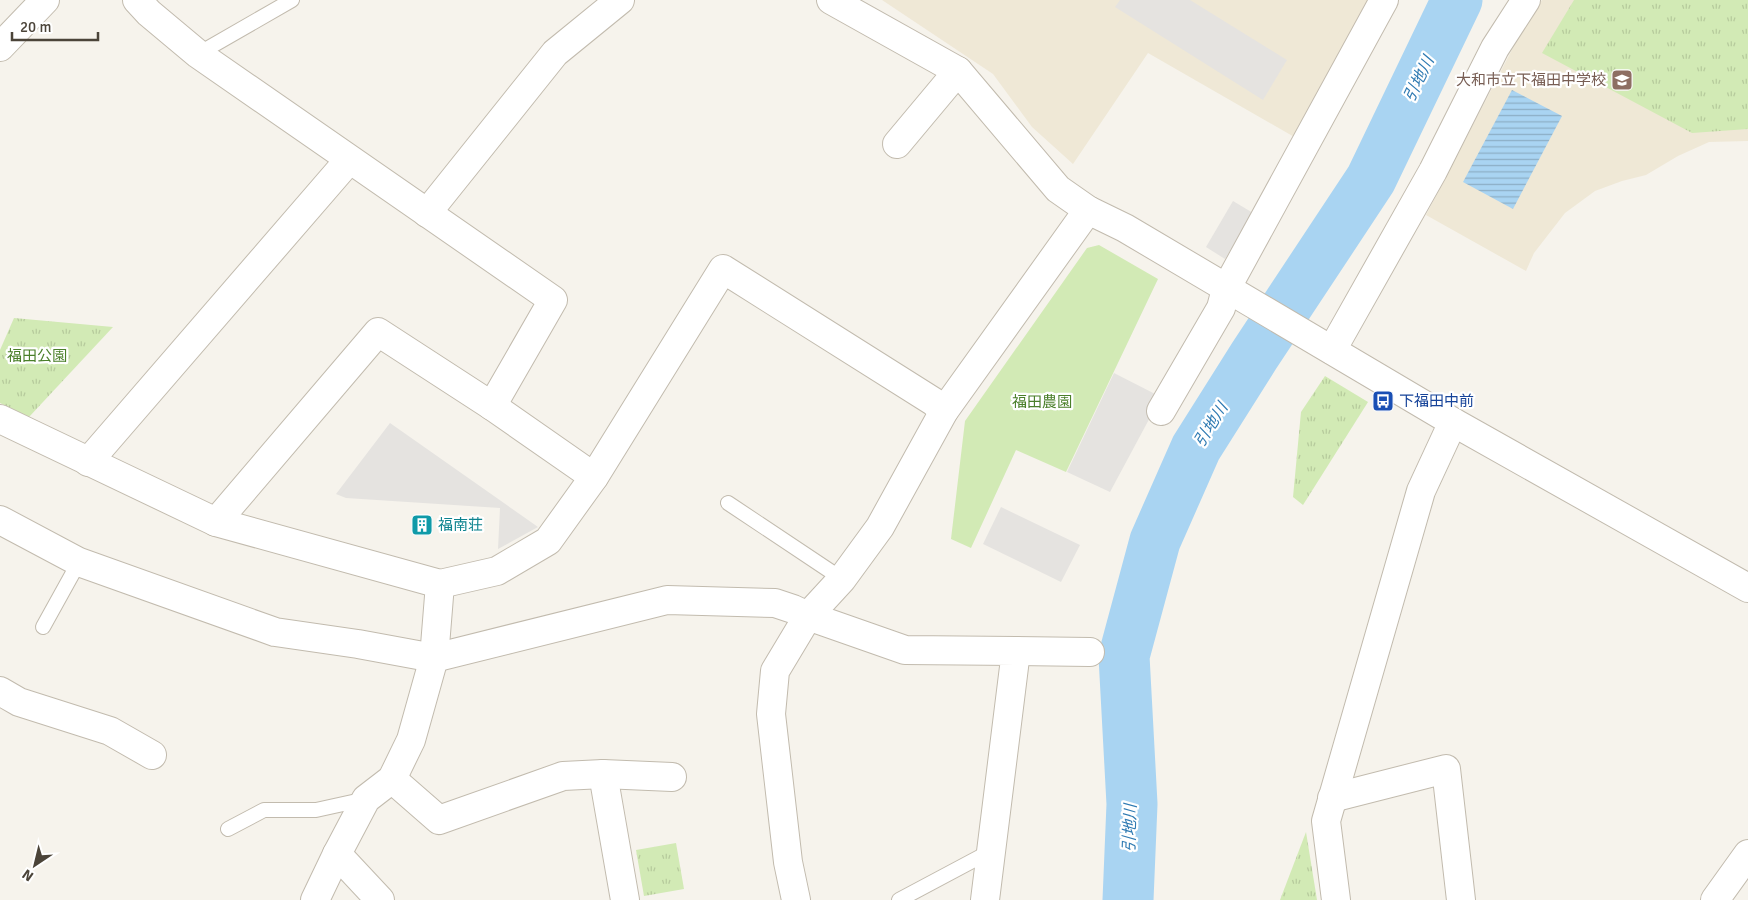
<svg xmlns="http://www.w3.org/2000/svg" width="1748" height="900" font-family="Signika,'Noto Sans JP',sans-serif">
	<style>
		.education { fill: #efe8d6 }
		.park { fill: url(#park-tufts) }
		.garden { fill: #d2eab5 }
		.parking { fill: #e5e3e0 }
		.water { fill: url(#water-rules) }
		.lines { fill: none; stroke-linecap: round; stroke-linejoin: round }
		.river { stroke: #a9d4f2; stroke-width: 51 }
		.service-casing { stroke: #c2bbae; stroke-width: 16 }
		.minor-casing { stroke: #c2bbae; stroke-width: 30 }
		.tertiary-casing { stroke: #c2bbae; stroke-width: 30 }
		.service { stroke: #fff; stroke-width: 14 }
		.minor { stroke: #fff; stroke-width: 28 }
		.tertiary { stroke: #fff; stroke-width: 28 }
		.labels { text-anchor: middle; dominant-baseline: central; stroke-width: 4.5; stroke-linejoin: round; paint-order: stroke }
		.education-label { font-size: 15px; fill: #785e54; stroke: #fff; text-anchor: end }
		.park-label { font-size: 15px; fill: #4a7f2a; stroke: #fff }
		.transit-label { font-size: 15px; fill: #164399; stroke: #fff; text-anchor: start }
		.culture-label { font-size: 15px; fill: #0d838f; stroke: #fff; text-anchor: start }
		.water-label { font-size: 16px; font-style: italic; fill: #2e7ab2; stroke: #fff }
	</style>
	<defs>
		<pattern id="park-tufts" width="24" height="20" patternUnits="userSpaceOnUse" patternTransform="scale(1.25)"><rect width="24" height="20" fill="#d2eab5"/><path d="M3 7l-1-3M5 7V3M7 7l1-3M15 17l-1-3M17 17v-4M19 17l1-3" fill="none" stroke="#b6ca9c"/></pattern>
		<pattern id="water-rules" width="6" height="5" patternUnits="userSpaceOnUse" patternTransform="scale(1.25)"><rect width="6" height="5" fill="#a9d4f2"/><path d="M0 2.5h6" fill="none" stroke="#8caec5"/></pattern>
	</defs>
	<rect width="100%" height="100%" fill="#f6f3ec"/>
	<g class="education">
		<polygon points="882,0 1371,0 1296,138 1148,53 1073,164 1032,127 993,74"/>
		<polygon points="1542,0 1748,0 1748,141 1709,142 1678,156 1646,175 1622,181 1595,191 1565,213 1534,253 1526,271 1426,215 1528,19"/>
	</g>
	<g class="park">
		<polygon points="1574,0 1748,0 1748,129 1692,133 1542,53"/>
		<polygon points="14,318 113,327 29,417 0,403 0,350"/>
		<polygon points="1325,376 1368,402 1303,505 1293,497 1301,412"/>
		<polygon points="1306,832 1317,900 1280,900"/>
		<polygon points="676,843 684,889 644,896 636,850"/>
	</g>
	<polygon class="garden" points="1099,245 1158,279 1066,472 1016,450 971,548 951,539 965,421 1087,248"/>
	<g class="parking">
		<polygon points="1120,0 1190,0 1287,60 1263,100 1115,7"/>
		<polygon points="1233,201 1253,213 1225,259 1206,247"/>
		<polygon points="1114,373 1161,397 1110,492 1067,472"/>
		<polygon points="390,423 538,527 498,549 500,508 346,498 336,494"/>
		<polygon points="1001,507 1080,545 1061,582 983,544"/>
	</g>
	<polygon class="water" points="1512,90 1562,116 1513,209 1463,182"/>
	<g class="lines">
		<polyline class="river" points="1128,900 1132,804 1124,656 1155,541 1196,448 1254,356 1371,179 1457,0"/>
		<g class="service-casing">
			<g id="service">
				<polyline points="198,54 292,0"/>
				<polyline points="728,503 842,579"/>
				<polyline points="43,627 79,562"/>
				<polyline points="228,829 264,810 316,810 366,799"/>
				<polyline points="899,900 991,851"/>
			</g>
		</g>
		<g class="minor-casing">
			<g id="minor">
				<polyline points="137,0 149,13 198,54 553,300 492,406"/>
				<polyline points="831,0 958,71 1058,189 1088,210 1125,228 1453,422 1748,588"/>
				<polyline points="0,47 45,0"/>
				<polyline points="897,144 958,71"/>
				<polyline points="427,213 555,53 620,0"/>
				<polyline points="1332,350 1433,171 1495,48 1526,0"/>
				<polyline points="1161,411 1221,308 1226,289 1384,0"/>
				<polyline points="0,419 216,522 378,332 492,406 594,477 723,269 934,402 944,411"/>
				<polyline points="88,462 349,160"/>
				<polyline points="0,520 79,562 275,632 358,644 434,658 667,600 775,603 793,609 808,616 905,650 1016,651 985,900"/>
				<polyline points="216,522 440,584 497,571 548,541 594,477"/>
				<polyline points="1016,651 1090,652"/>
				<polyline points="0,691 19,702 110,731 152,755"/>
				<polyline points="603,774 625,900"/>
				<polyline points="392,779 439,820 563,776 603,774 672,777"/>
				<polyline points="1332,798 1446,769 1461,900"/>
				<polyline points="337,854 380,900"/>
				<polyline points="315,900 337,854 366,799 392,779 411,740 434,658 440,584"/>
				<polyline points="1336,900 1326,821 1421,491 1453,422"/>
				<polyline points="1715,900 1748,854"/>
			</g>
		</g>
		<g class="tertiary-casing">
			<polyline id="tertiary" points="796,900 788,862 771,714 775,671 808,616 842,579 880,527 944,411 1088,210"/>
		</g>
		<use href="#service" class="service"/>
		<use href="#minor" class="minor"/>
		<use href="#tertiary" class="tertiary"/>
	</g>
	<defs>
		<g id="school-square" transform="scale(1.125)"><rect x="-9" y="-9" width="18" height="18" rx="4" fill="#8d6e63" stroke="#fff"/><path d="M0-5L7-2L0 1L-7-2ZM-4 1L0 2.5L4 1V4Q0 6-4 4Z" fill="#fff"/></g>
		<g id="bus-square" transform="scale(1.125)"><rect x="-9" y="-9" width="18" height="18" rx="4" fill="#1a4fb4" stroke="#fff"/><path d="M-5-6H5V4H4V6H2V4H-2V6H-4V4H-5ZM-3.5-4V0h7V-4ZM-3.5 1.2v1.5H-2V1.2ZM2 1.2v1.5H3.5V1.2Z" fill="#fff"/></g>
		<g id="building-square" transform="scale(1.125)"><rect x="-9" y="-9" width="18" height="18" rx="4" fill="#0f9aa8" stroke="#fff"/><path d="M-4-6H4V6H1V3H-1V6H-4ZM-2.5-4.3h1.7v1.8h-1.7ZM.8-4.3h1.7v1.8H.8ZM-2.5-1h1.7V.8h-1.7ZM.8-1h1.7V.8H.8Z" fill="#fff"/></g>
	</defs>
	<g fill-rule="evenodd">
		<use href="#school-square" x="1622" y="80"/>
		<use href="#bus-square" x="1383" y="401"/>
		<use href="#building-square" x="422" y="525"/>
	</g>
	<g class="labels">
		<g class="education-label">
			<text x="1606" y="80">大和市立下福田中学校</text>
		</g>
		<g class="park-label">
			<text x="37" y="356">福田公園</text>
			<text x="1042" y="402">福田農園</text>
		</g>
		<g class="transit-label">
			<text x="1399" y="401">下福田中前</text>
		</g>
		<g class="culture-label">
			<text x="438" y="525">福南荘</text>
		</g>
		<g class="water-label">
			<text transform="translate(1419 79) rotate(-64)">引地川</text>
			<text transform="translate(1211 425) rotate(-58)">引地川</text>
			<text transform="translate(1130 828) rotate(-88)">引地川</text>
		</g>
	</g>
	<g transform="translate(35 865) rotate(215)" stroke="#ffffff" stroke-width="4" paint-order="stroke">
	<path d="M0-4L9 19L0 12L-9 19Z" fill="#4b4439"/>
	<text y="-8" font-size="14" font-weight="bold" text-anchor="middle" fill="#4b4439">N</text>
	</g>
	<path d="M12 32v8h86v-8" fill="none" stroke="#4b4439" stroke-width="2.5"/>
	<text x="20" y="32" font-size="15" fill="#4b4439" stroke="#ffffff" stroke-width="4" paint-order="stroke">20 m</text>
</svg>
